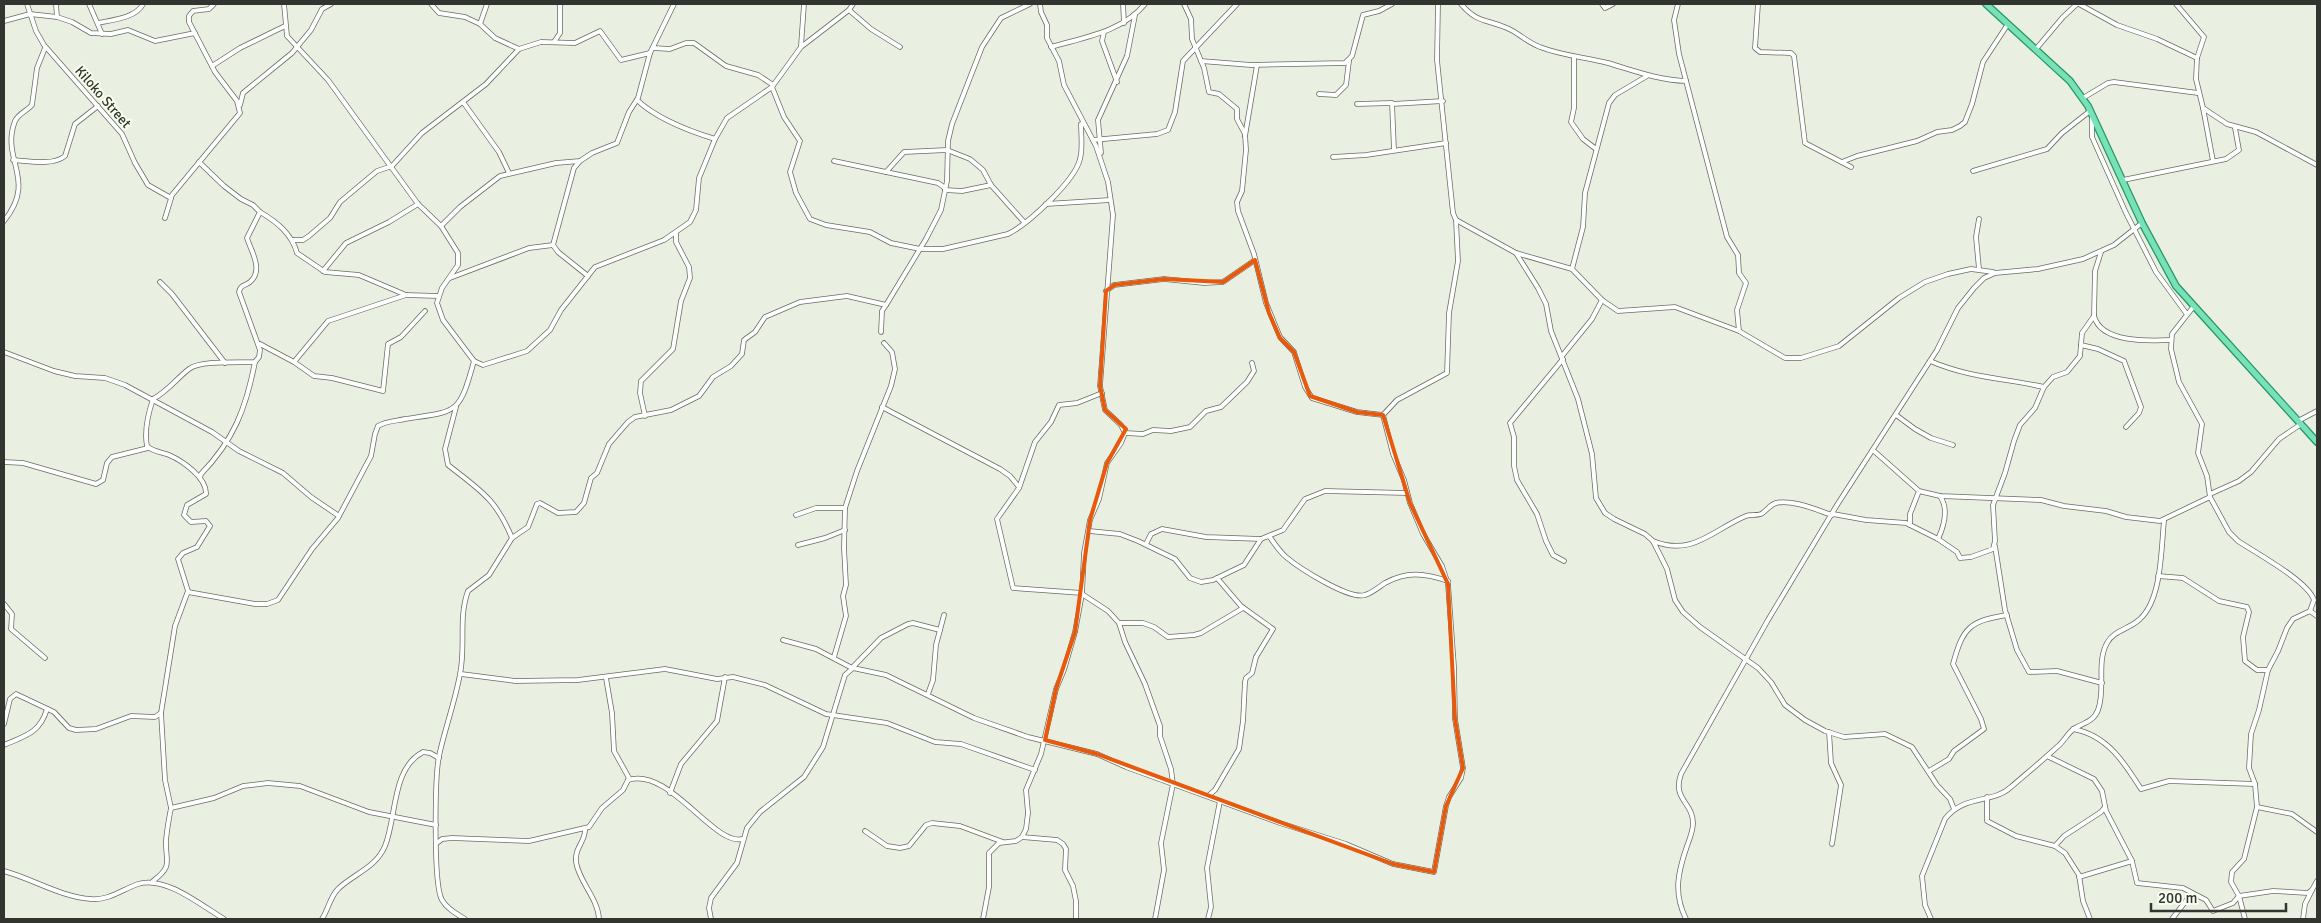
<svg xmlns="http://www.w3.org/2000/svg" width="2321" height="923" font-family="Signika,sans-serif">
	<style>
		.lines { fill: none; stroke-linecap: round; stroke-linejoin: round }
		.street-casing { stroke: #686d60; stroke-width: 5.5 }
		.primary-casing { stroke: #269868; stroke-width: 8 }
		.street { stroke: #fff; stroke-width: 4 }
		.primary { stroke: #79e1b7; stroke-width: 5.5 }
		.marked { fill: none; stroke: #e8590c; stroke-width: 4; stroke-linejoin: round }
		.labels { text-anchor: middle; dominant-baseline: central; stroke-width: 4; stroke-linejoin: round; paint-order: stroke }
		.street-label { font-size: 14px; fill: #32352f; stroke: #f8feee }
	</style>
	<rect width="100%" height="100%" fill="#eaf0e1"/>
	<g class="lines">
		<g class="street-casing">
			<g id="street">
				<polyline points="27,4 36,31 44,45 122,134 135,163 148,185 171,198"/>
				<polyline points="56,4 57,17"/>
				<polyline points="89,4 102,34"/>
				<polyline points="284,4 287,36 328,80 418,204 441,226 458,253 458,265 442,288 437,303 443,320 474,361 483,365 527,351 550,330 561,310 595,267 664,240 690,222 696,210 699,178 715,139 727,118 772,87 801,47 849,10 853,4"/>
				<polyline points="431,4 439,13 465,17 480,24 495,38 519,49"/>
				<polyline points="1123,4 1124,23"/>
				<polyline points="1184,4 1191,19 1192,39 1204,68 1209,92 1219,94 1237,109 1237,119 1245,134 1246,150 1242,191 1237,202 1238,211 1254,254 1266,303 1280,337 1294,352 1305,387 1312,398 1357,412 1383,415 1397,400 1447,373 1449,313 1458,261 1456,220"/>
				<polyline points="1438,4 1437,60 1453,213 1456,220 1516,253 1538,288 1546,304 1551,331 1578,399 1592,454 1596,498 1605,513 1614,519 1645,534 1653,541 1667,569 1675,600 1683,612 1700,627 1758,668 1771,682 1785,705 1805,720 1825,731 1844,737 1885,734 1912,747 1937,785 1950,799 1954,809"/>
				<path d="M1461,4C1477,23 1486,19 1507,28C1519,33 1528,43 1540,47C1563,56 1585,57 1608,63C1635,71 1658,80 1686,81"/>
				<polyline points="1602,4 1605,8 1613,4"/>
				<polyline points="1678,4 1674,20 1679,54 1727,237 1738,255 1739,273 1746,283 1737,310 1739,331 1785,358 1801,358 1839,346 1899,298 1925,282 1948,274 1971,269 1993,272"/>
				<polyline points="1758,4 1755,48 1760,52 1791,53 1794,56 1805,143 1851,167"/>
				<polyline points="2079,4 2117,25 2157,39 2197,58"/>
				<polyline points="2176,4 2204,37 2197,58 2196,79 2203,108 2227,124 2256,132 2317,165"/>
				<polyline points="849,10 871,29 900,47"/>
				<polyline points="4,21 30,14 57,17 72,22 91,33 111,34 128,30 155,41 195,33"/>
				<path d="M98,23C112,20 136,18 143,4"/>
				<polyline points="480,24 487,4"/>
				<polyline points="1104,32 1102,41 1117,82"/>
				<polyline points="554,42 560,33 560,4"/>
				<polyline points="801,46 804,4"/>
				<path d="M1051,47C1085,37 1122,32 1145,4"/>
				<polyline points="653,48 670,49 686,43 694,43 726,66 758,75 773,85"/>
				<polyline points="2036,49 2063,17 2077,4"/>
				<polyline points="1574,58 1574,108 1571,122 1583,139 1596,149"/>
				<polyline points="1201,61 1251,65 1345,63 1352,56 1363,15 1379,11 1392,4"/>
				<polyline points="212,66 240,48 285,26"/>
				<path d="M772,87L784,117L800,141L790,172L796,193L810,219L826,225L870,232L891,243L920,249H943L1008,234C1028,224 1075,181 1080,159C1083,148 1081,135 1081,124"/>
				<polyline points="1319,94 1336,95 1346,85 1349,61"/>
				<polyline points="2083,98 2108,83 2114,82 2198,93"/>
				<path d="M637,100C657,119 689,131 715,139"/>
				<polyline points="463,102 499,152 509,173"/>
				<polyline points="1357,104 1392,103 1394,150"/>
				<polyline points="1392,104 1443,101"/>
				<polyline points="240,105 243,93 292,53 311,30 322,9 331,4"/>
				<polyline points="2203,108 2213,161"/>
				<polyline points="2092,115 2092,137 2126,213 2156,272 2186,313"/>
				<polyline points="1245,136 1257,65"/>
				<polyline points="1093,140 1157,134 1168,130 1175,112 1183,61 1237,4"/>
				<polyline points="1101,153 1098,120 1127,56 1135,15"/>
				<polyline points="1333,157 1366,155 1446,143"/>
				<path d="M13,160C27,161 53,166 65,156L75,124L98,106"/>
				<polyline points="580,161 574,168 553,245 558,252 588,276"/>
				<polyline points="834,161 938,183 945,188"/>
				<polyline points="1842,162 1857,156 1917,141 1937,132 1952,130 1960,126 1965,122 1972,104 1983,62 2008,24"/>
				<polyline points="1973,171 2047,149 2062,133 2090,111"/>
				<polyline points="886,172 904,152 947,150 970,159 983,170 991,185 1024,222"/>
				<polyline points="2123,180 2226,159 2239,150 2235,128"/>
				<polyline points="945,190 962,191 991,185"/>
				<polyline points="1046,204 1110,200"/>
				<path d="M260,212C277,222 292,234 297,253L325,272L359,275L406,295"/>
				<polyline points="165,218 172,195 240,113 237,101 215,72 189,22 189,16 193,11 209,9 214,4"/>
				<polyline points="1979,219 1976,237 1979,269"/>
				<path d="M4,221C38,179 0,160 15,121C19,113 27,111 32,105L37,68L45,48"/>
				<polyline points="441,226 460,207 500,176 556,163 580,161 592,153 617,143 629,112 638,98 650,53 674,4"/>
				<polyline points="293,240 303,240 309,236 330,218 340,202 377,171 392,166 422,133 486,84 519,49 541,42 575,43 600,31 621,60 650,53"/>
				<polyline points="1516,253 1572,269 1602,300 1618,311 1675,307 1739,331"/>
				<polyline points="1572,269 1583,227 1585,193 1609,103 1615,95 1647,76"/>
				<polyline points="323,271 346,243 389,222 418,204"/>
				<polyline points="450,278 529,248 553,245"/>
				<polyline points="160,282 172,294 225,363"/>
				<polyline points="1106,291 1114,285 1164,279 1204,283 1223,282 1255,260"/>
				<path d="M2194,306L2172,334L2171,349L2179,382L2202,424L2198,453L2207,476L2210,497L2229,532L2238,541C2256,553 2308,581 2314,600L2310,611L2293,619L2287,628L2278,651L2268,670L2259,710L2251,734L2249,768L2255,784L2257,807L2244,859L2232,872L2231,882L2239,896L2245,919"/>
				<path d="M2094,316C2101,343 2148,341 2171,340"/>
				<polyline points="881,332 882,311 886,305"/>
				<polyline points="260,344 294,362 314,376 332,378 383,391 388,344 401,337 425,311"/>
				<polyline points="2081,345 2098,349 2124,361 2141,407 2139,413 2126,427"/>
				<polyline points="4,352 54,371 75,376 105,378 125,385 212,432 239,451 283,473 311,497 339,516"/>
				<polyline points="1562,356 1592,319 1602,300"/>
				<polyline points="1563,359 1510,423 1514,437 1514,466 1517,480 1537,514 1546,541 1553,555 1564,561"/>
				<path d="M1930,361C1970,378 2003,378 2044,387"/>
				<polyline points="294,362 328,321 406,295 438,296"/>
				<path d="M456,407L445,449L448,465C480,490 496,499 512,538"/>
				<polyline points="882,407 1000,469 1010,476 1019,487"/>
				<polyline points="1896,415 1915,429 1931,438 1953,445"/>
				<polyline points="645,416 640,393 641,381 673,349 681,301 690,278 689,267 676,242 676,234"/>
				<polyline points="2298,421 2317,411"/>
				<polyline points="1125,433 1143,434 1153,430 1171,431 1190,427 1206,411 1221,407 1247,382 1254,371 1252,363"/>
				<polyline points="1874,451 1919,491 1940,496 2041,500 2064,506 2106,511 2126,517 2160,521 2210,497"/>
				<polyline points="4,462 23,463 96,484 103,480 107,463 112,457 148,448"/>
				<path d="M200,478L201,474C234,440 246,408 255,362"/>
				<polyline points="2210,494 2239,481 2251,472 2279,439 2301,424"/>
				<polyline points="1833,514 1866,520 1906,523 1938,539 1957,552 1960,558 1971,557 1993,549 1995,541 1993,505 2005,473 2014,441 2020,425 2035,408 2044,387 2053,377 2067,372 2080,356 2082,333 2094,316 2095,271 2101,252"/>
				<polyline points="796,515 816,508 845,508"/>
				<polyline points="1910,525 1910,514 1919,491"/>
				<polyline points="1089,531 1120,534 1138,541 1175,559 1190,578 1201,582 1213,580 1244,565 1261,539"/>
				<path d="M1269,536C1274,543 1279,551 1286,557C1299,568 1349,600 1365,595C1372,593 1379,587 1385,583C1407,571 1424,573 1448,581"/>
				<path d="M1938,539C1944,526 1949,509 1940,496"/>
				<path d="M1653,541C1693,557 1712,530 1746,516C1750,514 1756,516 1761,514C1767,511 1769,505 1776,503C1792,499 1817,510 1832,515"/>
				<polyline points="1146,544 1151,534 1162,529 1206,537 1261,539 1283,530 1305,499 1325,491 1407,493"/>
				<polyline points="798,545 825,538 845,530"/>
				<polyline points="1995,546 2005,610 2017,650 2029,672 2057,671 2102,683"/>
				<polyline points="2158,576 2183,578 2219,601 2247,607 2249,612 2243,637 2245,661 2257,670 2268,670"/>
				<path d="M188,592L255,604H267L278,600L312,549L338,518L371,456L375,434L378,426C386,421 396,421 405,419C458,411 459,415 474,361"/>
				<polyline points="1082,593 1013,588 997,519 1019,488 1035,442 1051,422 1059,405 1077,403 1102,393"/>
				<polyline points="1082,594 1108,611 1119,623 1125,642 1145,684 1160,726 1160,736 1171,769 1173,784 1161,843 1164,870 1155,919"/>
				<polyline points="4,604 12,614 11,629 45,658"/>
				<polyline points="2310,611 2317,616"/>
				<polyline points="1119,623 1143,623 1154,627 1168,637 1194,635 1201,633 1243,608"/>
				<polyline points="783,640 816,649 852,668 881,638 908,624 913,623 940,630"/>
				<polyline points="834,657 846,616 843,596 846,585 844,548 845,508 857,471 891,386 895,369 892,352 884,343"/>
				<polyline points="461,674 515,681 578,680 665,669 717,679 733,677 765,685 826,714 887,723 935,742 961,744 1035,770"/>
				<polyline points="928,694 933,680 936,645 944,615"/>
				<polyline points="161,713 165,780 171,808"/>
				<path d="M4,724L10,699L16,694L54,712L69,728L76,730L96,729L131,716L155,717L161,713L175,626L188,591L178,559L183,553L197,547L210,526L206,521L191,522L184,515L187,505L206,494C207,478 183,461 169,455C162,452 153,452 147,446C144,431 148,414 153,399C168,391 176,379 189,369C201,360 240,363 255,362L259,357L260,350L239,292C240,285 245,286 250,282C264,270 251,251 247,238L260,212L253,205L241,199L224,186L199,162"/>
				<path d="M2073,729C2107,735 2124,762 2141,789L2169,781L2255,784"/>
				<polyline points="1829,732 1831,763 1841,785 1832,844"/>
				<path d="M4,745C25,736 40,733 47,709"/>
				<polyline points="2047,756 2094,779 2102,791 2106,811 2132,861 2137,883 2183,888 2206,900 2213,911 2233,903 2239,896 2273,891 2308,893 2312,890 2317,881"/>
				<path d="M1929,771L1949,759L1954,751L1984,729L1981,719L1953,664C1963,627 1970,621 2007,615"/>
				<path d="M628,780C669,766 714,847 743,839"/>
				<polyline points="670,793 681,764 717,721 725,677"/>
				<polyline points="1208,796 1215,790 1239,749 1243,721 1245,682 1246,678 1252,673 1256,657 1273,629 1241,606 1217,578"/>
				<polyline points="1987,797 1987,821 2016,836 2055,846 2065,853 2079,875 2083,901 2090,919"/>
				<polyline points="2257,807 2292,814 2317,832"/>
				<path d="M585,829C586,841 574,848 576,862C579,882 598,898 599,919"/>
				<polyline points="865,831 887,846 900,848 909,846 926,825 932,823 960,826 1003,842"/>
				<polyline points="1022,837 1057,840 1063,844 1066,849 1065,870 1073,886 1076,901 1076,919"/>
				<polyline points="437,843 442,839 452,838 529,841 589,827 602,808 623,790 629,778 614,751 612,713 606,678"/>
				<polyline points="2055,846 2064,836 2101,812 2105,807"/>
				<path d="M4,871C33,879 61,897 91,899C108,901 123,889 138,884C165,875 202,906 224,919"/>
				<polyline points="2079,877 2132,861"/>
				<path d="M153,881C174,865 165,862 166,840C167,830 169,818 171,808L214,798L243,786L268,783L300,786L369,812L436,825"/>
				<path d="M322,919C328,910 330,897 338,889C353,874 376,868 385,846C397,817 391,769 423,752L430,753L439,758"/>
				<path d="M465,919C457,914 447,909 442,900C433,885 435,776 439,756C445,728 455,702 460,674C466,646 458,618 468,591L489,575L512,538L528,527L537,504L540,503L558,513L576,512L584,503L591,478L597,473L609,444L628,422L635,417L671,410L699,396L713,377L731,366L742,354L744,340L755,332L765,317L800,302L847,296L886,305L926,239L941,210L947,181L948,141L952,124L982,47L1001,18L1030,4"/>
				<polyline points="711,919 709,908 711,898 737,863 747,828 760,812 804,777 823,747 845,675 853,668 886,675 974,718 1028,737 1097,754 1126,767 1280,823 1346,844 1393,864 1434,872 1446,806 1449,797 1461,778 1463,768 1455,719 1454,667 1448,584 1442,566 1423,534 1410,503 1404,480 1393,454 1383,415"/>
				<polyline points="983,919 989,887 989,853 999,843 1016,841 1022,837 1026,829 1028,813 1026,790 1041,754 1056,689 1064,670 1075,632 1082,594 1084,553 1090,520 1099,499 1107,463 1121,443 1125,433 1121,425 1105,410 1100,386 1113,215 1108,182 1096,146 1064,85 1059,61 1047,38 1047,25 1041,12 1040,4"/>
				<polyline points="1208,919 1211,907 1207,868 1220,801"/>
				<path d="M1686,919C1673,893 1678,872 1687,846C1690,838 1693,831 1693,823C1693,802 1672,800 1681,774L1768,620L1837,505L1937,350L1958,308L1974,288L1984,278L1995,273L2038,269L2083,259L2114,245L2142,223"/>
				<path d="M1931,919L1925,905L1922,876L1945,819C1964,794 1993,804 2011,787C2026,774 2042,761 2057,747C2064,742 2068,732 2075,728C2084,723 2094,721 2098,710C2106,689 2096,663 2107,643C2114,630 2130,629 2140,619C2162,599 2161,549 2164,521"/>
				<polyline points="2172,919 2192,893"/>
				<polyline points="2303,919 2305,904 2312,890"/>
			</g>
		</g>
		<g class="primary-casing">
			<polyline id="primary" points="1986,4 2070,81 2088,106 2142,223 2176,286 2317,442"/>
		</g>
		<use href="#street" class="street"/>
		<use href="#primary" class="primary"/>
	</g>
	<path class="marked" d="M1255,260L1269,313L1280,338L1294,352L1310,396L1357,412L1383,415L1410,503L1448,584L1455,719L1463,768L1446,806L1434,872L1393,864L1097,754L1045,740L1056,689L1075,632L1090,520L1107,463L1126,429L1105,410L1100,386L1106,291L1114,285L1164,279L1223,282Z"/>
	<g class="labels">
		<g class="street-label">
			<text transform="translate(103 97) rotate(49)">Kiloko Street</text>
		</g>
	</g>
	<rect width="2321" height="923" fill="none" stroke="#32352f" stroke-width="10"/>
	<path d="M2151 903v8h135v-8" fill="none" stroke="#32352f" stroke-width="2.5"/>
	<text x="2158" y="903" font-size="15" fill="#32352f" stroke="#f8feee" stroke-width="4" paint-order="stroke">200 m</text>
</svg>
